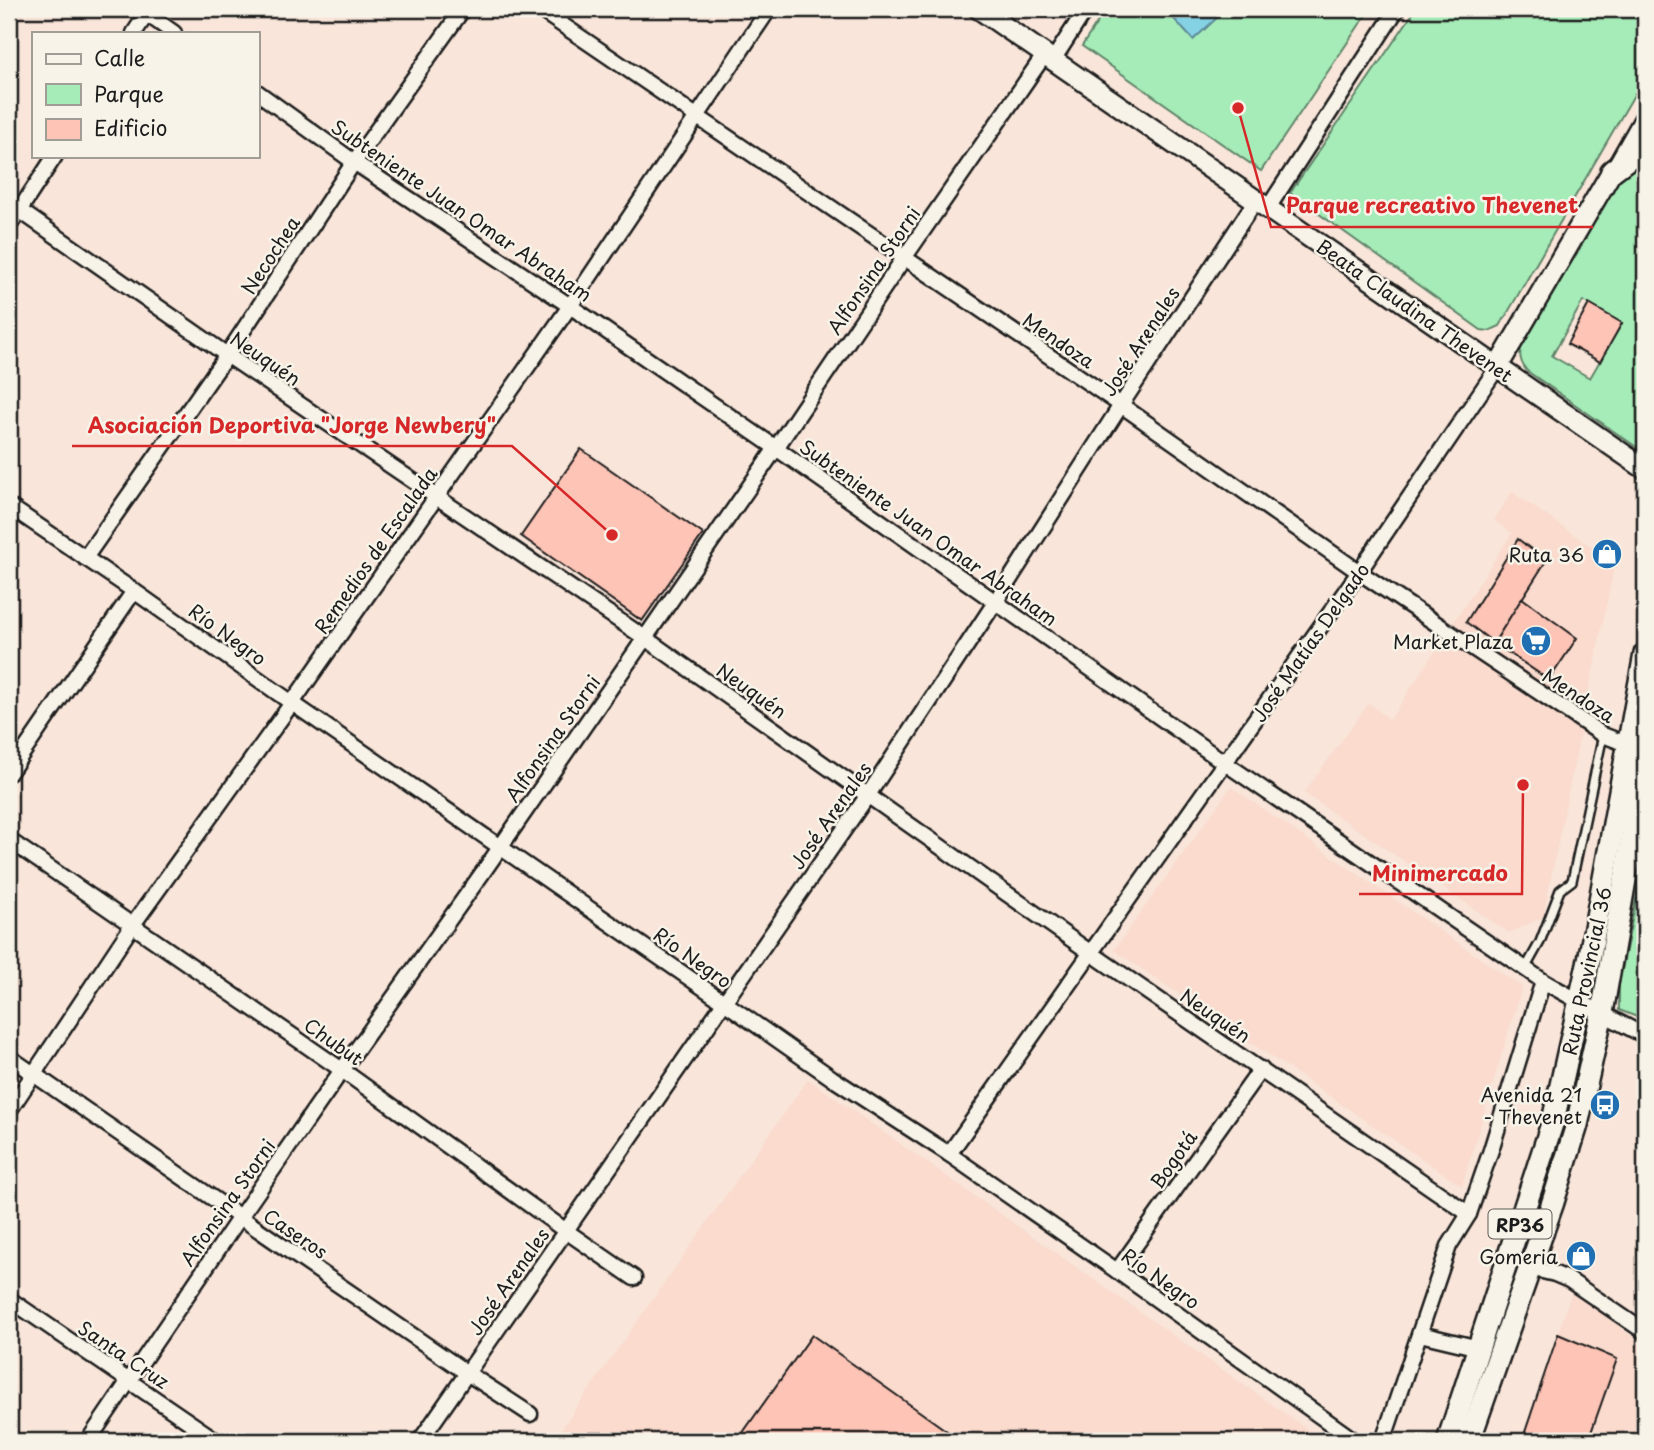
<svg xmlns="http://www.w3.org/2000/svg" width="1654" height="1450" font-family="'Playpen Sans',sans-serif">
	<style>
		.built { fill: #fadbce }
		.green { fill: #a6ecb8; stroke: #61846a; stroke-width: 2; fill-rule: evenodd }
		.water { fill: #86d2e5; stroke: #5c8995; stroke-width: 2 }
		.building { fill: #fec4b6; stroke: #1c1c1c; stroke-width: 2 }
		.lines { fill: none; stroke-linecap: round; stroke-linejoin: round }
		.lane-casing { stroke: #1c1c1c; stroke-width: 12 }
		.street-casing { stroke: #1c1c1c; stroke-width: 19 }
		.secondary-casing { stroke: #1c1c1c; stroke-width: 24 }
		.primary-casing { stroke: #1c1c1c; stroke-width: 26 }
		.lane { stroke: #f7f3e8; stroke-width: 7 }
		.street { stroke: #f7f3e8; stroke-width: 14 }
		.secondary { stroke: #f7f3e8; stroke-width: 19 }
		.primary { stroke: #f7f3e8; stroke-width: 21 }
		.labels { text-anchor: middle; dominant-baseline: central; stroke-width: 5; stroke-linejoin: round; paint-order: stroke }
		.shield { fill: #f7f3e8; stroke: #5e5c59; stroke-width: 2 }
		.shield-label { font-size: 18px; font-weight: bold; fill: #1c1c1c }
		.street-label { font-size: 19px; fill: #1c1c1c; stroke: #f7f3e8 }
		.poi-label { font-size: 19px; fill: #1c1c1c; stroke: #f7f3e8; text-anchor: end }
		.leader { fill: none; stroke: #d62828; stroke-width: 2.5 }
		.callout-dot { fill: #d62828; stroke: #f7f3e8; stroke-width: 2.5 }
		.callout-label { font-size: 21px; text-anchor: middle; font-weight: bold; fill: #d62828; stroke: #f7f3e8; stroke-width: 5; stroke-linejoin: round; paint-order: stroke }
	</style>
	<rect width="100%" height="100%" fill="#f9e5d9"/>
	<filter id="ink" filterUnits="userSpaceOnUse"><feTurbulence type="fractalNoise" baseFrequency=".0143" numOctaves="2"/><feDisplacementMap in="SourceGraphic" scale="14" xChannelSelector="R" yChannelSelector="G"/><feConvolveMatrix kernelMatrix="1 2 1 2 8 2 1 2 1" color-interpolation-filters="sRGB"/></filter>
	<g filter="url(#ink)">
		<g class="built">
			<polygon points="1512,492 1589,545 1617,552 1543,917 1509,933 1304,793 1369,703 1390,720 1512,533 1494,520"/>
			<polygon points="1231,787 1522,987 1462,1186 1114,950"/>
			<polygon points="808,1079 1324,1441 553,1441"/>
			<polygon points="1572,1291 1645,1346 1645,1413 1635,1441 1522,1441"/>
		</g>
		<g class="green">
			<polygon points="1106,9 1370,9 1261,171 1082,46"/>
			<polygon points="1416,9 1645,9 1645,76 1500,326 1489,331 1481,330 1290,193"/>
			<path d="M1645,158V453L1527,371C1518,360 1519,351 1524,338L1619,176ZM1583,301L1622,323L1590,378L1552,356Z"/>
			<polygon points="1645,855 1645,1020 1619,1010 1619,985"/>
		</g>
		<polygon class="water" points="1169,9 1214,9 1220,15 1193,40 1167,11"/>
		<g class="building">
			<polygon points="1589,304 1622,323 1600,362 1567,344"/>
			<polygon points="581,449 703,534 642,621 521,536"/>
			<polygon points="1518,539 1546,561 1494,643 1466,622"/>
			<polygon points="1522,598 1577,638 1549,680 1494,643"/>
			<polygon points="1558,1334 1617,1359 1588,1441 1522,1441"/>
			<polygon points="812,1335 961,1441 737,1441"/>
		</g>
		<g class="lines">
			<g class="lane-casing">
				<polyline id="lane" points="1525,969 1540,942 1560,890 1572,881 1603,735"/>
			</g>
			<g class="street-casing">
				<g id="street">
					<polyline points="140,9 174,33"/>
					<polyline points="539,9 1121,405 1359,572 1603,735 1629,745"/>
					<polyline points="134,33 150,9"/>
					<polyline points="1053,60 1086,9"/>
					<path d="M257,92L354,162L570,306L776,448L1225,763L1543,981C1577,1001 1611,1018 1645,1036"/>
					<polyline points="1616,164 1645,113"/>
					<polyline points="9,203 227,355 645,638 1091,953 1469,1214"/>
					<polyline points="1268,208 1397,9"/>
					<polyline points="9,226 55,156"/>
					<polyline points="9,506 134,591 292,703 724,1002 832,1078 949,1154 1117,1271 1355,1441"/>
					<polyline points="85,558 227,355 354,162 463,9"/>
					<polyline points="9,773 134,591"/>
					<polyline points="9,840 342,1070 566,1231 634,1278"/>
					<polyline points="9,1057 240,1217 467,1373 530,1414"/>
					<polyline points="9,1111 132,926 292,703 570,306 769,9"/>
					<polyline points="949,1154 1359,572 1497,368"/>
					<polyline points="1530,1268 1555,1274 1569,1280 1645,1332"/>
					<polyline points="1117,1271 1261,1069"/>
					<polyline points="9,1299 217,1441"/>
					<polyline points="1420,1334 1479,1348"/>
					<polyline points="88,1441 240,1217 342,1070 481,875 645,638 776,448 904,258 1045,54"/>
					<polyline points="420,1441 868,795 996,601 1121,405 1256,200"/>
					<polyline points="1383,1441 1449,1246 1469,1214 1491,1150 1543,981"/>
				</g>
			</g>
			<g class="secondary-casing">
				<g id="secondary">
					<polyline points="979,9 1645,469"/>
					<polyline points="1497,368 1612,171"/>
				</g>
			</g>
			<g class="primary-casing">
				<g id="primary">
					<polyline points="1612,171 1645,146"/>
					<polyline points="1448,1441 1553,1121 1590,955 1645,654"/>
					<polyline points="1469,1441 1552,1205 1577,1125 1602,1013 1645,764"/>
				</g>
			</g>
			<use href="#lane" class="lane"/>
			<use href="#street" class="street"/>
			<use href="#secondary" class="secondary"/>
			<use href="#primary" class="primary"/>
		</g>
	</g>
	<defs>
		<g id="shop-disc" transform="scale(1.575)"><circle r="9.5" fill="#1f6fb2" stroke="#f7f3e8"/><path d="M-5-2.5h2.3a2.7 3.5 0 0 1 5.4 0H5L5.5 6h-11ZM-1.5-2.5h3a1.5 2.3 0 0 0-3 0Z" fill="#fff"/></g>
		<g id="supermarket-disc" transform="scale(1.575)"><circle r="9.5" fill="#1f6fb2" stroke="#f7f3e8"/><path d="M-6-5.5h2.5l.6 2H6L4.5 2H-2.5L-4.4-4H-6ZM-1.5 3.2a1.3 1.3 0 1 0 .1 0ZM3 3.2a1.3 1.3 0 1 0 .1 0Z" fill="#fff"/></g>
		<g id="bus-disc" transform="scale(1.575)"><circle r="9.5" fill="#1f6fb2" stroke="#f7f3e8"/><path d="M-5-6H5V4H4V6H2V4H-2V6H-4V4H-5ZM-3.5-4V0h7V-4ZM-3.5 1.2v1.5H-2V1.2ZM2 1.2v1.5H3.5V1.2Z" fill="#fff"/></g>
	</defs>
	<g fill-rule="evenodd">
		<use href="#shop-disc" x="1607" y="554"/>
		<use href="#supermarket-disc" x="1536" y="641"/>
		<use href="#bus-disc" x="1605" y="1105"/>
		<use href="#shop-disc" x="1581" y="1256"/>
	</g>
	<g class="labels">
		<rect class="shield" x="1488.5" y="1209.5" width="63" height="29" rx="5"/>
		<g class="shield-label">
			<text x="1520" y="1224">RP36</text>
		</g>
		<g class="street-label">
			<text transform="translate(462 210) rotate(34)">Subteniente Juan Omar Abraham</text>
			<text transform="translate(270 255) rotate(-57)">Necochea</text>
			<text transform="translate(873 270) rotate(-56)">Alfonsina Storni</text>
			<text transform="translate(1415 310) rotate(35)">Beata Claudina Thevenet</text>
			<text transform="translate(1059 340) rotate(34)">Mendoza</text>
			<text transform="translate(1140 341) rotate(-57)">José Arenales</text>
			<text transform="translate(266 358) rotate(34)">Neuquén</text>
			<text transform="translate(929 532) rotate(35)">Subteniente Juan Omar Abraham</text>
			<text transform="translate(375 550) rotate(-55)">Remedios de Escalada</text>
			<text transform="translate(228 634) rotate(36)">Río Negro</text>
			<text transform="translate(1310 642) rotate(-55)">José Matías Delgado</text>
			<text transform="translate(752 690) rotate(35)">Neuquén</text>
			<text transform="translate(1579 695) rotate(33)">Mendoza</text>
			<text transform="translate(552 738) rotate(-55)">Alfonsina Storni</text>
			<text transform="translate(830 815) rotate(-55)">José Arenales</text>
			<text transform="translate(693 957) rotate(35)">Río Negro</text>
			<text transform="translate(1586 971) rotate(-78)">Ruta Provincial 36</text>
			<text transform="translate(1216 1015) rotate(34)">Neuquén</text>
			<text transform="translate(334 1041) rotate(35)">Chubut</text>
			<text transform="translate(1173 1159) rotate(-55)">Bogotá</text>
			<text transform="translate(227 1202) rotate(-55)">Alfonsina Storni</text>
			<text transform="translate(296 1233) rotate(34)">Caseros</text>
			<text transform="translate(1161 1278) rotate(35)">Río Negro</text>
			<text transform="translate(508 1281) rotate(-55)">José Arenales</text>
			<text transform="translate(124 1354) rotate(34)">Santa Cruz</text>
		</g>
		<g class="poi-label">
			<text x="1584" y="554">Ruta 36</text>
			<text x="1513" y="641">Market Plaza</text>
			<text x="1582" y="1094">Avenida 21<tspan x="1582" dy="22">- Thevenet</tspan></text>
			<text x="1558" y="1256">Gomeria</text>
		</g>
	</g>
	<path class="leader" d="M1238 108L1271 227H1593M612 535L512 446H72M1523 785L1522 894H1359"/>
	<g class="callout-dot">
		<circle cx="1238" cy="108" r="7"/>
		<circle cx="612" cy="535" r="7"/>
		<circle cx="1523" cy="785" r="7"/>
	</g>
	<g class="callout-label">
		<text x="1432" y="213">Parque recreativo Thevenet</text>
		<text x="292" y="433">Asociación Deportiva "Jorge Newbery"</text>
		<text x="1440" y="881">Minimercado</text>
	</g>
	<rect width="1654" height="1450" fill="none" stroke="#f7f3e8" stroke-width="35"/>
	<rect x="18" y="18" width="1619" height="1415" fill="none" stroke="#1c1c1c" stroke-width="2.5" filter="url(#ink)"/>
	<rect x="32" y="32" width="228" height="126" fill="#f7f3e8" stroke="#9f9d96" stroke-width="2"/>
	<rect x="46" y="54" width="35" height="10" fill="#f7f3e8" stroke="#9f9d96" stroke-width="2"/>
	<text x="94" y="66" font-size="21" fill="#1c1c1c">Calle</text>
	<rect x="46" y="84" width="35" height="21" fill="#a6ecb8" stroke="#9f9d96" stroke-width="2"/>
	<text x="94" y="102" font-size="21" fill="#1c1c1c">Parque</text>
	<rect x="46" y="119" width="35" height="21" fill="#fec4b6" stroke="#9f9d96" stroke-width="2"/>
	<text x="94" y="136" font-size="21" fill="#1c1c1c">Edificio</text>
</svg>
